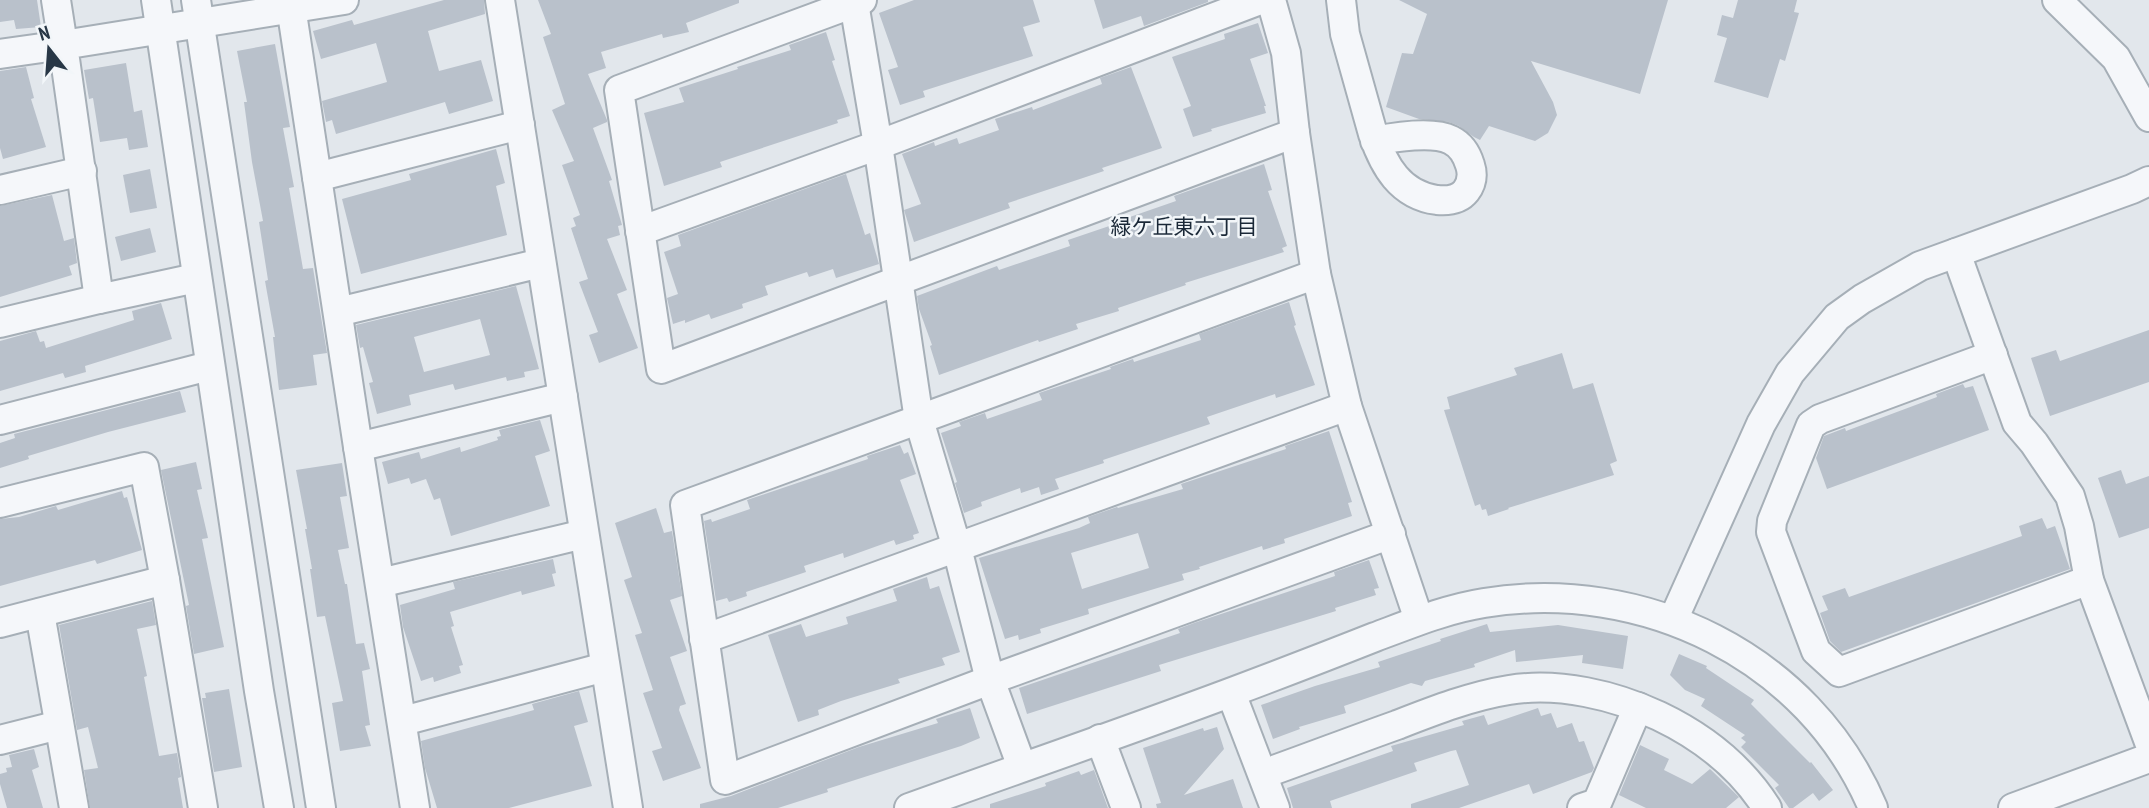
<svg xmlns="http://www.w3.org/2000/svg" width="2149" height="808" font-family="'PT Sans Narrow','Noto Sans JP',sans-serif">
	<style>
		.building { fill: #b9c1cb; fill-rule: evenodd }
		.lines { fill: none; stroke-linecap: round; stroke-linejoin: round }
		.minor-casing { stroke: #a6afb7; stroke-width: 32 }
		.minor { stroke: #f5f7fa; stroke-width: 28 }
		.labels { text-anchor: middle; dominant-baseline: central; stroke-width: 5; stroke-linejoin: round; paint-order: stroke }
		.neighbourhood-label { font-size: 21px; fill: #1a2837; stroke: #f2f6f9 }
	</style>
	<rect width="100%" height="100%" fill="#e2e7ec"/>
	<g class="building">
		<polygon points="0,0 37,0 41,27 16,29 14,20 0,22"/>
		<polygon points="444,0 484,0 485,14 428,31 439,71 481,60 493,101 449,114 445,102 336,134 332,120 326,122 322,101 387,82 376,43 321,59 313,31 352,20 354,25"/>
		<polygon points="538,0 739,0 739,3 686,23 689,32 663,38 662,34 601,52 606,68 588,74 607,120 607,122 593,128 612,180 609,181 622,225 618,226 620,235 607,239 627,290 617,294 638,348 599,363 589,335 598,332 579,282 588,279 571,228 576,226 573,218 580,215 562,165 574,161 552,110 565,104 543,37 551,34"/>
		<polygon points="914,0 1033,0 1040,22 1023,27 1033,56 923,91 925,97 900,105 888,70 898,67 879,13"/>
		<polygon points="1094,0 1208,0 1208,2 1144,26 1141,16 1103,29"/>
		<polygon points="1399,0 1668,0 1640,94 1531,61 1553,102 1557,115 1548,133 1535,141 1489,126 1480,140 1474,137 1459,126 1449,122 1419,119 1386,107 1402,53 1413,54 1427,14"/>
		<polygon points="1738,0 1797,0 1794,12 1799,13 1785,61 1780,59 1768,98 1714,82 1727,38 1717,35 1722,15 1733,18"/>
		<polygon points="1258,23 1268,53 1250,59 1266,106 1264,106 1266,113 1211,129 1212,131 1193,137 1183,109 1191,106 1172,57 1225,39 1224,34"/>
		<polygon points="826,32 835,60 832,61 850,116 837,120 838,123 720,162 722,167 664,186 644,113 684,102 679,88 738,69 737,67 791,50 789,45"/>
		<polygon points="275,44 290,127 283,128 294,187 289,188 303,269 313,268 327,353 313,355 317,385 279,390 273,337 275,337 265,281 268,280 259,222 263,221 252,162 244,102 247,102 237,51"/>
		<polygon points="126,63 134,112 142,110 148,147 129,150 127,138 100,142 93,98 89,99 84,70"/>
		<polygon points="26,67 34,98 31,99 46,147 3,159 0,148 0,71"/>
		<polygon points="1131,67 1162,148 1102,168 1104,171 1008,203 1010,208 914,242 904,210 921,204 902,154 934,142 935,146 957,138 959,144 999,130 995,119 1032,107 1033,110 1102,84 1100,78"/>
		<polygon points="496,149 505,183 496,186 507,235 361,274 342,199 411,180 409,174"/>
		<polygon points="1264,164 1272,190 1268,191 1287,246 1282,248 1284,252 1185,283 1186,285 1118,308 1119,311 1076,324 1078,329 1039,342 1038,340 939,375 930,346 932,345 919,309 917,296 997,266 999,270 1070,246 1068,240 1127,220 1127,218 1176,201 1174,196"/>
		<polygon points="150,169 157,208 130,213 123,175"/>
		<polygon points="846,174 865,235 870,233 879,264 836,278 833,269 809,277 807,272 765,286 768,295 742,304 743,308 711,319 709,314 685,323 685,320 673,324 667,298 678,294 664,252 681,246 678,235"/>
		<polygon points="52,195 64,241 74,238 77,263 69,266 72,275 0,297 0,206"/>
		<polygon points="150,228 156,252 121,261 115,237"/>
		<path d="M516,286L539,369L524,372L525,377L507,381L506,377L455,390L453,384L409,395L411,405L377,414L369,383L373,382L363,347L360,348L356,325ZM480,319L490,355L424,372L414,337Z"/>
		<polygon points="1289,302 1296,325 1294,326 1315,385 1276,398 1275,394 1207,417 1210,424 1103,460 1104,463 1055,479 1059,489 1041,495 1039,487 1021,493 1020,488 981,502 982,506 964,513 955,483 957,482 941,433 961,426 959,422 985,413 987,419 1042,400 1039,393 1111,369 1110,367 1133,359 1134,362 1201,340 1199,334"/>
		<polygon points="161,303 172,339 85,366 86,372 65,378 63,373 0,391 0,341 36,331 40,342 44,341 46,348 134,320 132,311"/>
		<polygon points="2149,330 2149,382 2050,416 2031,358 2056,350 2060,361"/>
		<polygon points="1562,353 1573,389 1593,383 1617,461 1610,464 1614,475 1508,508 1509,509 1488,516 1486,509 1482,510 1480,504 1475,506 1444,410 1450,409 1447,397 1517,375 1514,368"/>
		<polygon points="1963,384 1965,388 1973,386 1989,430 1827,489 1816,458 1824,436 1845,428 1846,431 1937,397 1936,394"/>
		<polygon points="180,391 186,412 108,432 28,456 29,459 0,468 0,443 15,438 14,434"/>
		<polygon points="540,420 550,451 535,456 550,506 451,536 440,498 434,500 426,479 411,484 409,478 388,484 382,462 419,452 421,459 460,447 461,452 498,440 497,437 501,436 499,430"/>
		<path d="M1329,431L1352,502L1348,503L1352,516L1284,539L1285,543L1263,550L1262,546L1199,567L1200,569L1182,574L1184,580L1088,609L1089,614L1040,629L1041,633L1019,640L1018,635L1005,639L979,558L1079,528L1090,523L1088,517L1117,507L1118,508L1183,489L1181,484L1286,449L1285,446ZM1138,533L1149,568L1082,589L1071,553Z"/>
		<polygon points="900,445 904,454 908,452 916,474 900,480 919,533 913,535 914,539 896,545 894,540 844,558 843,553 804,566 806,572 746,592 747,596 729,602 727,598 716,601 704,521 711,519 712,522 750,509 747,500 868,459 867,456"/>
		<polygon points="196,462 202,489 197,490 208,538 202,539 224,647 194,654 186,606 189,605 161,470"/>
		<polygon points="342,463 347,496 340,497 349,548 338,550 345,584 347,584 356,644 364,643 370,669 362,671 370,725 365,726 371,746 340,751 332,703 343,701 325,616 317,617 310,569 312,569 305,529 307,529 296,470"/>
		<polygon points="2121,470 2126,484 2149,476 2149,528 2119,538 2098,478"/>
		<polygon points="122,491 124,498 127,497 142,550 97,564 95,560 0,586 0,519 19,517 56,506 58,510"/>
		<polygon points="656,508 664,533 672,531 682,596 670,600 687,651 670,657 686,704 680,706 679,710 701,768 663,781 652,751 662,748 643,693 653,690 635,635 642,633 624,580 632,577 615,523"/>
		<polygon points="2042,518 2047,529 2055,526 2070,569 1841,652 1830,641 1820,613 1828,610 1822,596 1845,588 1849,597 2022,536 2019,526"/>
		<polygon points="553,559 556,573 552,574 555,586 522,595 521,591 450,612 454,626 451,627 463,665 459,666 461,673 434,682 433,677 421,681 403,627 400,605 455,589 453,582"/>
		<polygon points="1369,560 1379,588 1374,589 1376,595 1335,608 1336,611 1159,665 1161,671 1027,714 1019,688 1180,633 1178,629 1194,623 1335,576 1334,572"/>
		<polygon points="927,577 930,589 939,586 960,652 942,658 945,665 898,679 900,683 841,701 818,710 819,715 798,722 768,635 801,624 806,637 848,624 846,617 897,601 893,589"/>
		<polygon points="152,601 156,625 137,629 147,676 144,677 159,756 177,753 181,777 178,778 183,808 90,808 84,770 98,768 88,727 77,730 59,625"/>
		<polygon points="1487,624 1490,632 1558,625 1628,636 1623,669 1582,663 1583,655 1516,662 1515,650 1474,664 1475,667 1425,681 1422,686 1411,683 1344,706 1346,713 1299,727 1300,729 1273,739 1261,705 1315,686 1380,667 1378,662 1441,641 1440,639"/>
		<polygon points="1679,654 1707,666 1706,668 1754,700 1751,704 1810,763 1811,762 1833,790 1819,801 1813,793 1793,808 1789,808 1775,788 1779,785 1741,747 1746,742 1741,738 1745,735 1701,706 1705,699 1685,690 1670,675"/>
		<polygon points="229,689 242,767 214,772 202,698 206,698 205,693"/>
		<polygon points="579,691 588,722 574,726 592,786 509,808 437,808 425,768 421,741 534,710 532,704"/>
		<polygon points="970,708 980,738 961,746 827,789 828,792 778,808 700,808 700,804 731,796 859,747 938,723 936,719"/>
		<polygon points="1538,708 1541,716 1551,713 1557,728 1572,723 1579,742 1584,741 1594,768 1592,772 1533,794 1529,784 1459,808 1411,808 1411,804 1469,785 1456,750 1451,751 1414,763 1417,771 1330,801 1332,808 1293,808 1287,788 1393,751 1391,746 1464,725 1462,721 1484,715 1488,725"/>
		<polygon points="1217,727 1224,749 1184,795 1233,779 1243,808 1157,808 1156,804 1161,803 1143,748 1203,728 1204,731"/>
		<polygon points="1640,745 1669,759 1664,770 1692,784 1710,769 1739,797 1726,808 1646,808 1619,795"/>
		<polygon points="34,749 39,767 32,770 43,808 7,808 0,784 0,774 7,772 6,768 12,767 9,755"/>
		<polygon points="1094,770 1108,808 990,808 990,804 1046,786 1045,783 1079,771 1081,775"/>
	</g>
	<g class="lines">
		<g class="minor-casing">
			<g id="minor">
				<polyline points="156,0 259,691 279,808"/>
				<polyline points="196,0 321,808"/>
				<polyline points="290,0 358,447 415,808"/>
				<polyline points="500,0 628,808"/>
				<polyline points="862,0 619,90 661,369 1295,133"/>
				<polyline points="1271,0 1286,53 1295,133 1316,274 1347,406 1419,620"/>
				<path d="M1341,0L1345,34L1373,134C1384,166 1400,195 1437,200C1448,201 1459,200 1466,191C1472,183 1473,174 1470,165C1467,155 1461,145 1451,140C1433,131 1395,137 1375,141"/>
				<polyline points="2057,0 2116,58 2149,117"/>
				<polyline points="854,3 878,145 919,420 957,548 990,680 1022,767"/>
				<polyline points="0,54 63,45 56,0"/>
				<polyline points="317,177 520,125"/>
				<polyline points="0,190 82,171"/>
				<polyline points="640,231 878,145 1260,0"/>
				<polyline points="1956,253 2017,423 2034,443 2070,496 2079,526 2089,580 2149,742"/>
				<polyline points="1316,274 685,505 725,780 990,680 1391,534"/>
				<polyline points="99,299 196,278"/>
				<polyline points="338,312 541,263"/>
				<polyline points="0,323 99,299 63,45 344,0"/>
				<polyline points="1993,355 1820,419 1811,425 1772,521 1771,532 1816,651 1839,672 2089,580"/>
				<polyline points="0,420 209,366"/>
				<polyline points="358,447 563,397"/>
				<polyline points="0,503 144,467 165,580 203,808"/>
				<polyline points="380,583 584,534"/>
				<polyline points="40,613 74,808"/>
				<polyline points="1673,620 1761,424 1790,373 1837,317 1862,299 1920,266 2132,189 2149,181"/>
				<polyline points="0,623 165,580"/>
				<polyline points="704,639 1347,406"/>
				<polyline points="1231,693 1275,808"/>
				<polyline points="403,721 605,667"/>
				<polyline points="1100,739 1126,808"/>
				<polyline points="0,740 59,725"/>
				<path d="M1263,774C1308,758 1352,741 1397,725C1433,711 1471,696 1509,690C1559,682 1614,695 1659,716C1703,737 1741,767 1767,808"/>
				<path d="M909,808C1017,769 1125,732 1232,692C1280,674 1327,656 1375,637C1410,624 1446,609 1484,603C1642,577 1809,656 1873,808"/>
				<polyline points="1582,808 1597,803 1638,707"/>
				<polyline points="2013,808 2149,758"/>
			</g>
		</g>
		<use href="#minor" class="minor"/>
	</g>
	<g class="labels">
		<g class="neighbourhood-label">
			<text x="1184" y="226">緑ケ丘東六丁目</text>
		</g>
	</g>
	<g transform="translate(49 49) rotate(343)" stroke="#f2f6f9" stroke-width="5" paint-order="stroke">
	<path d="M0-5L12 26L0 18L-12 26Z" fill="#283746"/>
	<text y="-10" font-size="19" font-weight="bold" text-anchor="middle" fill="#283746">N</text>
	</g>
</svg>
